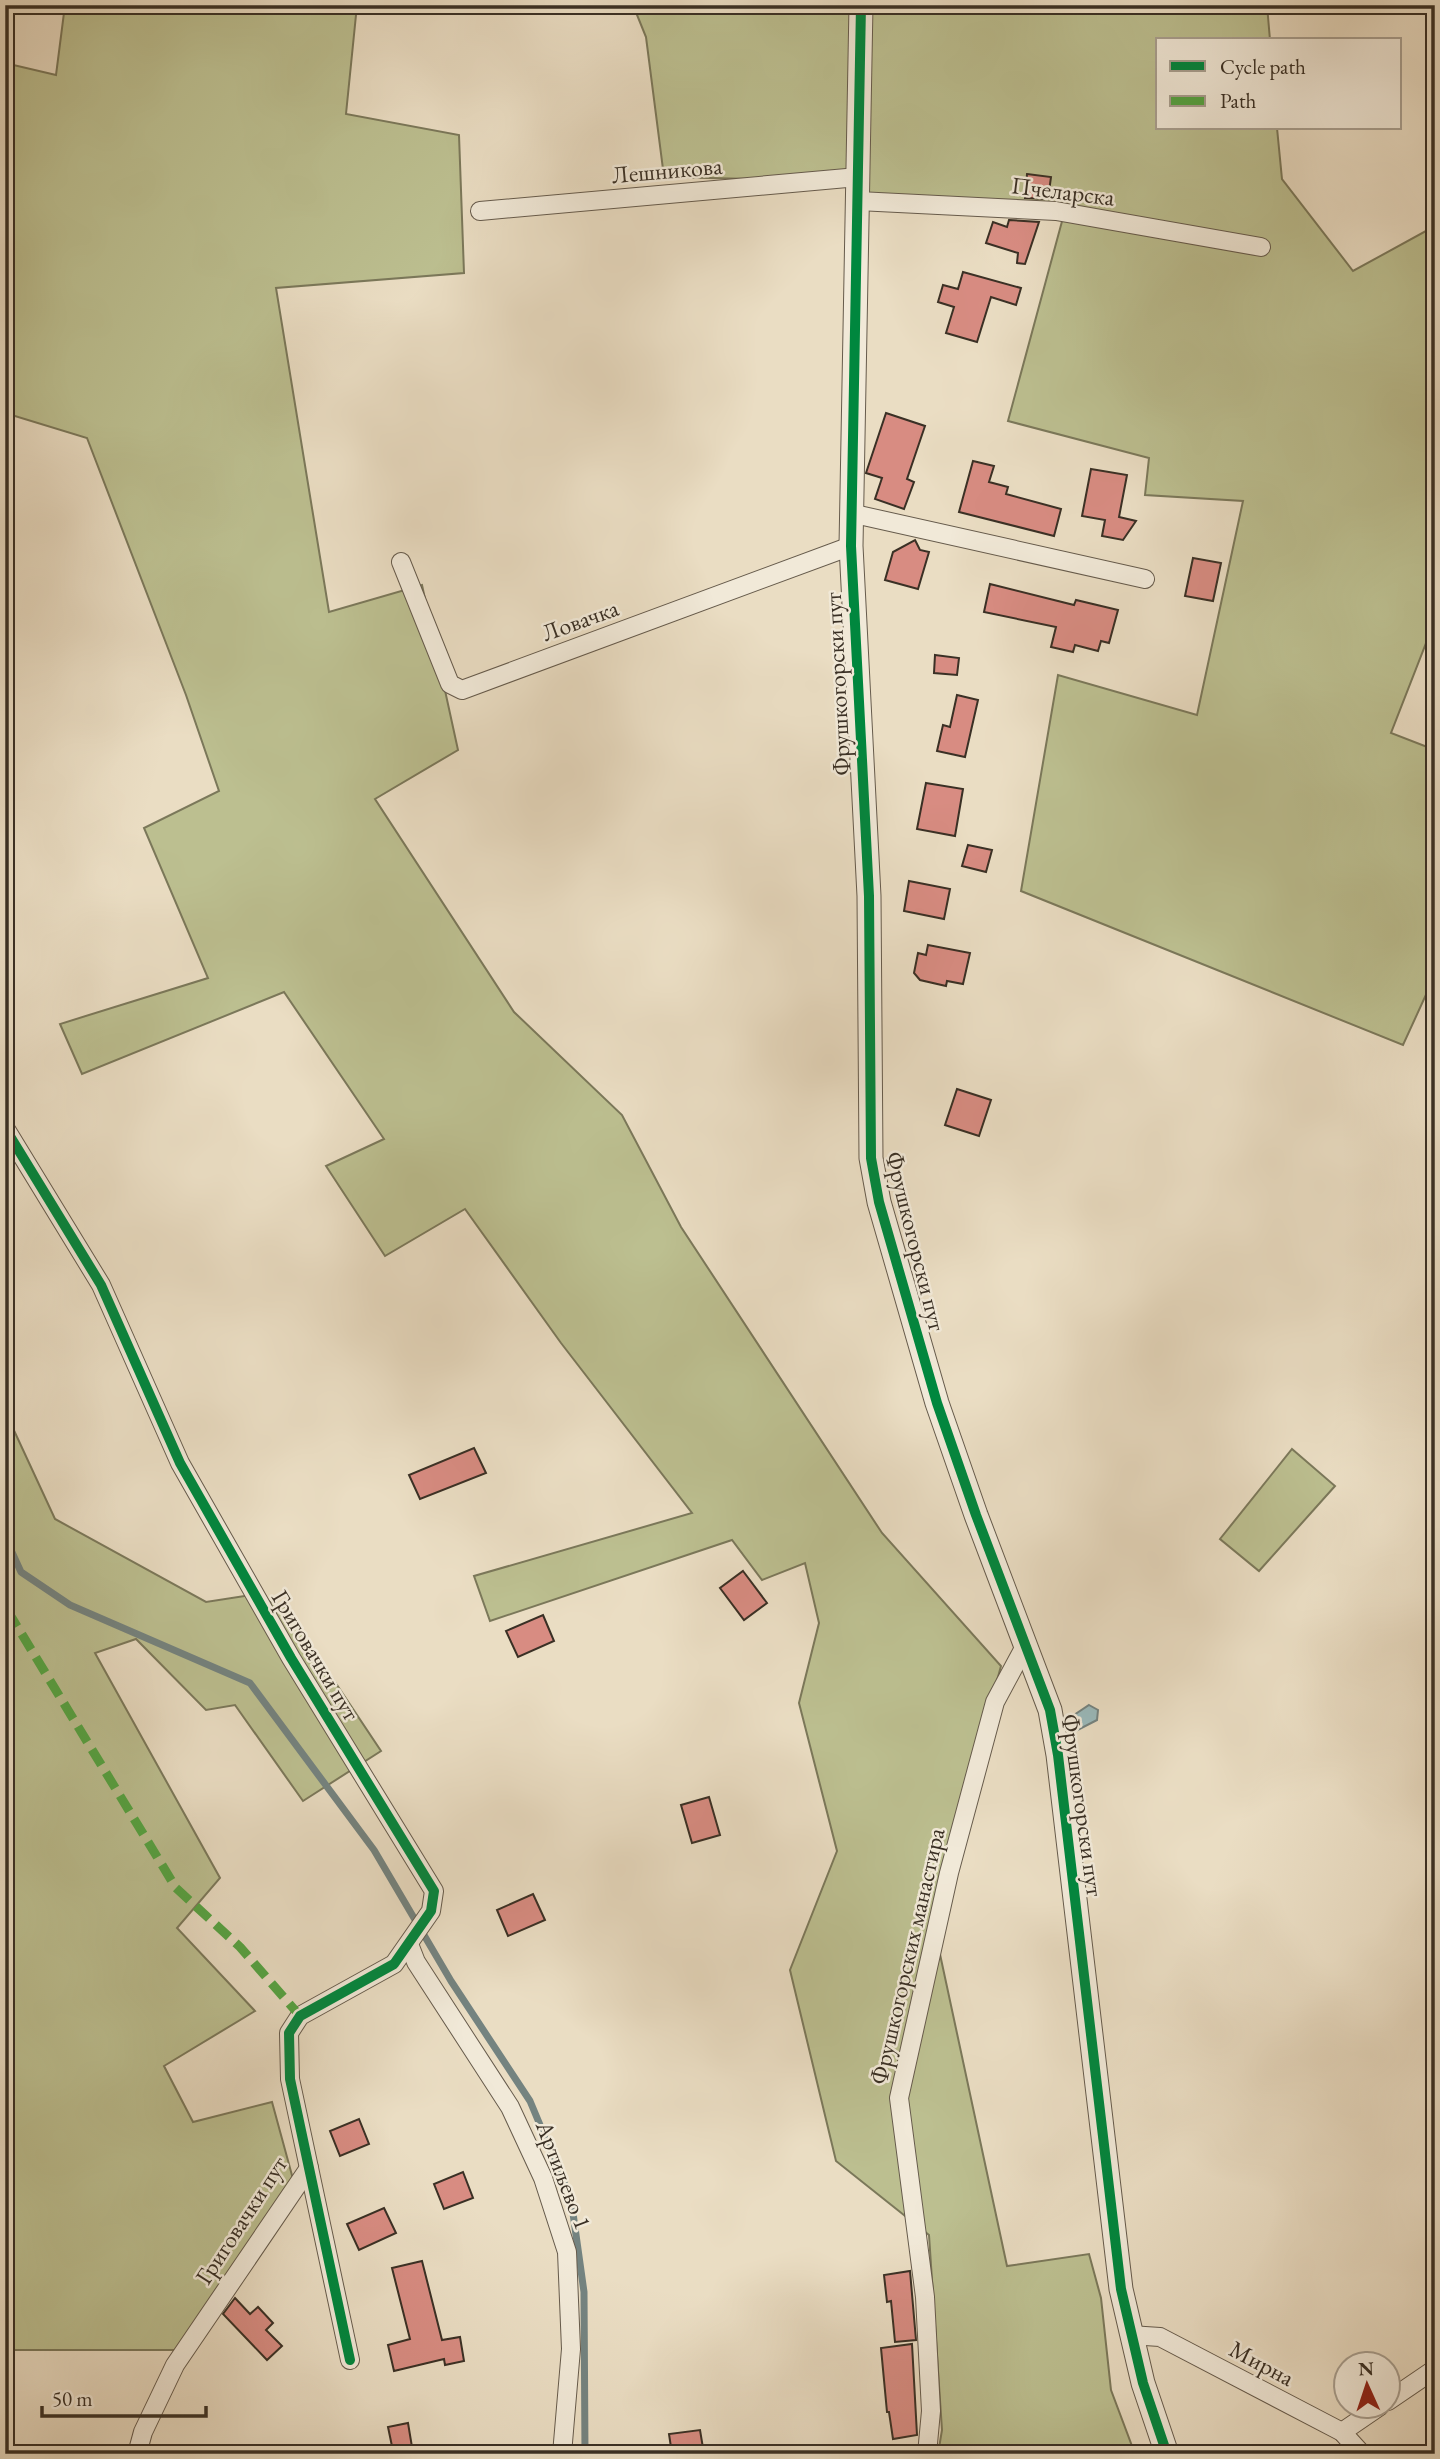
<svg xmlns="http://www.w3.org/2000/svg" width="1440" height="2459" font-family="'EB Garamond',serif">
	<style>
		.green { fill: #bcbf90; stroke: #7b785a; stroke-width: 2 }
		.water { fill: #9ababc; stroke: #748380; stroke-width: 2 }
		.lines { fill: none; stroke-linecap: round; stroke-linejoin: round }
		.stream { stroke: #748380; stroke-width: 7 }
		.building { fill: #d88c82; stroke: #3a3025; stroke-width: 2 }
		.minor-casing { stroke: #665b4c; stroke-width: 20 }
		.tertiary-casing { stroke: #665b4c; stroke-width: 25 }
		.minor { stroke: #f1e9d8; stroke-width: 18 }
		.tertiary { stroke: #f1e9d8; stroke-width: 23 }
		.quiet { stroke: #54a442; stroke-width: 9; stroke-dasharray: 18 9; stroke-linecap: butt }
		.cycleway-casing { stroke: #f1e9d8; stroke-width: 15 }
		.cycleway { stroke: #00873e; stroke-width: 10 }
		.labels { text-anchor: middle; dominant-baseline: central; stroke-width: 5; stroke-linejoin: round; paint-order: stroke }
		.street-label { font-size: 24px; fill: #3a3025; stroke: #f1e9d8 }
	</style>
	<rect width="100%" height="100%" fill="#eaddc3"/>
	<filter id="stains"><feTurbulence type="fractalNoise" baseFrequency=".00286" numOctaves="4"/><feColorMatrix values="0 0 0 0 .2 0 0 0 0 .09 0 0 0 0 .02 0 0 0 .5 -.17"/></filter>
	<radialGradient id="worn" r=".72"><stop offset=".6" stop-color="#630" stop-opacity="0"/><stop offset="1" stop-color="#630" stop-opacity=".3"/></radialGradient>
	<g class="green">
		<polygon points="65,5 357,5 346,114 459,135 464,273 276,288 329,612 422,585 458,750 375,799 514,1012 622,1115 681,1227 882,1533 1001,1666 932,1917 1007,2266 1089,2254 1101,2298 1111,2390 1135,2454 938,2454 942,2430 929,2235 836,2161 790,1970 837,1851 799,1703 819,1623 805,1563 762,1580 732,1540 490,1621 474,1576 692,1513 561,1343 465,1209 385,1256 326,1166 384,1139 284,992 82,1074 60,1024 208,978 144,828 219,791 186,695 87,438 5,413 5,63 56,75"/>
		<polygon points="633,5 1267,5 1270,40 1158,40 1158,128 1277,128 1282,179 1353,271 1435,226 1435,620 1391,733 1435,750 1435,975 1403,1045 1021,891 1058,675 1197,715 1243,501 1145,495 1149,458 1008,421 1064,214 849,208 846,181 664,177 646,37"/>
		<polygon points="5,1411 55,1519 206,1602 251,1595 285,1607 381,1751 303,1801 235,1705 206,1710 136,1639 95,1653 220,1878 177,1928 255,2011 164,2066 193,2122 272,2102 293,2179 185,2350 5,2350"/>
		<polygon points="1292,1449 1335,1486 1259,1571 1220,1539"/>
	</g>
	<polygon class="water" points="1089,1705 1098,1710 1097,1720 1072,1733 1065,1721"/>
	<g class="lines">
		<polyline class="stream" points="5,1537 21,1572 70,1605 250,1683 374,1850 451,1981 530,2101 571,2199 584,2292 585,2454"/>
	</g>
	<g class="building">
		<polygon points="1027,174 1051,177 1048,199 1025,198"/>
		<polygon points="1009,220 1039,222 1025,264 1017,263 1018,253 986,243 993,222 1007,227"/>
		<polygon points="963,272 1021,288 1016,305 991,297 977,342 946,333 954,307 938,302 943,285 958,289"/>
		<polygon points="886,413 925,426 907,479 914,482 904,509 875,499 882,478 866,473"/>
		<polygon points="973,461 994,466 989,482 1008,487 1006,494 1061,509 1054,536 959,512"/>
		<polygon points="1091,469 1127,475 1119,517 1136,521 1123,540 1102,536 1105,520 1082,516"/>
		<polygon points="915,540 920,550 929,552 918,589 885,580 893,552"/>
		<polygon points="1193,558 1221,563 1213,601 1185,596"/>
		<polygon points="990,584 1074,605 1076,600 1118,610 1109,643 1101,641 1098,651 1075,645 1073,652 1051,647 1056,627 984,612"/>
		<polygon points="935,655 959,658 957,675 934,673"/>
		<polygon points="957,695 978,700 965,757 937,751 943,725 950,727"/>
		<polygon points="926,783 963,789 955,836 917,829"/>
		<polygon points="968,845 992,850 986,872 962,866"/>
		<polygon points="909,881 950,889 944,919 904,911"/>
		<polygon points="928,945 970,953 963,984 947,981 946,986 920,980 914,973 918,953 926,955"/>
		<polygon points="957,1089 991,1100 979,1136 945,1125"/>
		<polygon points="474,1448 486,1473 420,1499 409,1475"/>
		<polygon points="743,1571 767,1603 744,1620 720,1588"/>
		<polygon points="543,1615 554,1641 518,1657 506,1631"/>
		<polygon points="709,1797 720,1835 692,1843 681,1805"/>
		<polygon points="533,1894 545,1920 508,1936 497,1910"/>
		<polygon points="359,2119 369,2144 340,2156 330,2131"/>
		<polygon points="463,2172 473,2198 444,2209 434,2184"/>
		<polygon points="384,2208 396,2233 359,2250 347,2224"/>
		<polygon points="422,2261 442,2340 460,2337 464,2361 445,2365 444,2359 394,2371 388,2345 410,2339 392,2268"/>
		<polygon points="910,2271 916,2340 895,2342 891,2301 887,2302 884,2275"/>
		<polygon points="235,2298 250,2314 258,2307 273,2323 266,2330 282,2346 267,2360 223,2314"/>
		<polygon points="912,2344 917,2435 893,2439 889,2412 887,2412 881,2348"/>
		<polygon points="408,2423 412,2447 393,2451 388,2427"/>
		<polygon points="700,2430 704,2454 672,2454 669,2434"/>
	</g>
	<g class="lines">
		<g class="minor-casing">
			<g id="minor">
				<polyline points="858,201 1056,211 1261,247"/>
				<polyline points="480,211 858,177"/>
				<polyline points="850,513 1145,579"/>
				<polyline points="401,562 450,684 462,690 851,546"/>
				<polyline points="5,1128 101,1285 180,1463 291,1658 434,1891 431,1911 394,1964 300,2016 289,2033 290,2079 350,2360"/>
				<polyline points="409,1944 416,1962 510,2107 543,2178 567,2252 571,2349 562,2454"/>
				<polyline points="1130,2335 1160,2337 1342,2432 1362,2454"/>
				<polyline points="1388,2401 1435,2369"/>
				<polyline points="1342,2432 1380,2406"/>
				<polyline points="137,2454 143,2432 175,2365 309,2168"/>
				<polyline points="927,2454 931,2411 925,2297 899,2098 949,1873 995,1702 1024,1648"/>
			</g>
		</g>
		<g class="tertiary-casing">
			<polyline id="tertiary" points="861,5 851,546 869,896 871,1158 879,1202 937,1403 976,1515 1050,1710 1058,1755 1121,2289 1143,2383 1167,2454"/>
		</g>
		<use href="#minor" class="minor"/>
		<use href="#tertiary" class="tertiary"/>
		<polyline class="quiet" points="5,1614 12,1618 176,1888 240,1947 300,2016"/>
		<g class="cycleway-casing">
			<g id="cycleway">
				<polyline points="861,5 851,546 869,896 871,1158 879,1202 937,1403 976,1515 1050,1710 1058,1755 1121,2289 1143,2383 1167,2454"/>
				<polyline points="5,1128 101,1285 180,1463 291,1658 434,1891 431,1911 394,1964 300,2016 289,2033 290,2079 350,2360"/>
			</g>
		</g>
		<use href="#cycleway" class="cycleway"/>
	</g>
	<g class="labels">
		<g class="street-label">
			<text transform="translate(667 170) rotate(-5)">Лешникова</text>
			<text transform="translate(1063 191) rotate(7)">Пчеларска</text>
			<text transform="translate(580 620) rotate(-20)">Ловачка</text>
			<text transform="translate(837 684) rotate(-93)">Фрушкогорски пут</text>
			<text transform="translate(916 1241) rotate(76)">Фрушкогорски пут</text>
			<text transform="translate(316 1655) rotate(59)">Григовачки пут</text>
			<text transform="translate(1083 1805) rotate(82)">Фрушкогорски пут</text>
			<text transform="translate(907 1956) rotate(-77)">Фрушкогорских манастира</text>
			<text transform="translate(564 2175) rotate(69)">Артиљево 1</text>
			<text transform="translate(241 2220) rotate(-57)">Григовачки пут</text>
			<text transform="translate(1262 2363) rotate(28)">Мирна</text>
		</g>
	</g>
	<rect width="1440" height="2459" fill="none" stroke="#eaddc3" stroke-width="28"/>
	<rect x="7" y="7" width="1426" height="2445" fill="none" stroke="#3a3025" stroke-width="3.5"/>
	<rect x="14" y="14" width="1412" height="2431" fill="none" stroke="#3a3025" stroke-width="2"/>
	<rect x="1156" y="38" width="245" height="91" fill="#f1e9d8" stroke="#a89f90" stroke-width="2"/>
	<rect x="1170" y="61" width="35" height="10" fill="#00873e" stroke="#a89f90" stroke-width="2"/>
	<text x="1220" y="74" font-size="21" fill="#3a3025">Cycle path</text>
	<rect x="1170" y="96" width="35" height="10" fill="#54a442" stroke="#a89f90" stroke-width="2"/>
	<text x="1220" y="108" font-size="21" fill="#3a3025">Path</text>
	<g transform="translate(1367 2385) rotate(357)"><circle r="33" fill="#f1e9d8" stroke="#a89f90" stroke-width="2"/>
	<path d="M0-5L12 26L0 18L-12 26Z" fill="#8f2418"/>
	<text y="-10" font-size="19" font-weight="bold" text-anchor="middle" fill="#3a3025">N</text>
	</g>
	<path d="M42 2406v10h164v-10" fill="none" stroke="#3a3025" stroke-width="3.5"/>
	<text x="52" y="2406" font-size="21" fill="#3a3025" stroke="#f1e9d8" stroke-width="5" paint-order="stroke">50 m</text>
	<rect width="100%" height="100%" filter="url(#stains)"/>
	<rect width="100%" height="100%" fill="url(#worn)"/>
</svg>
